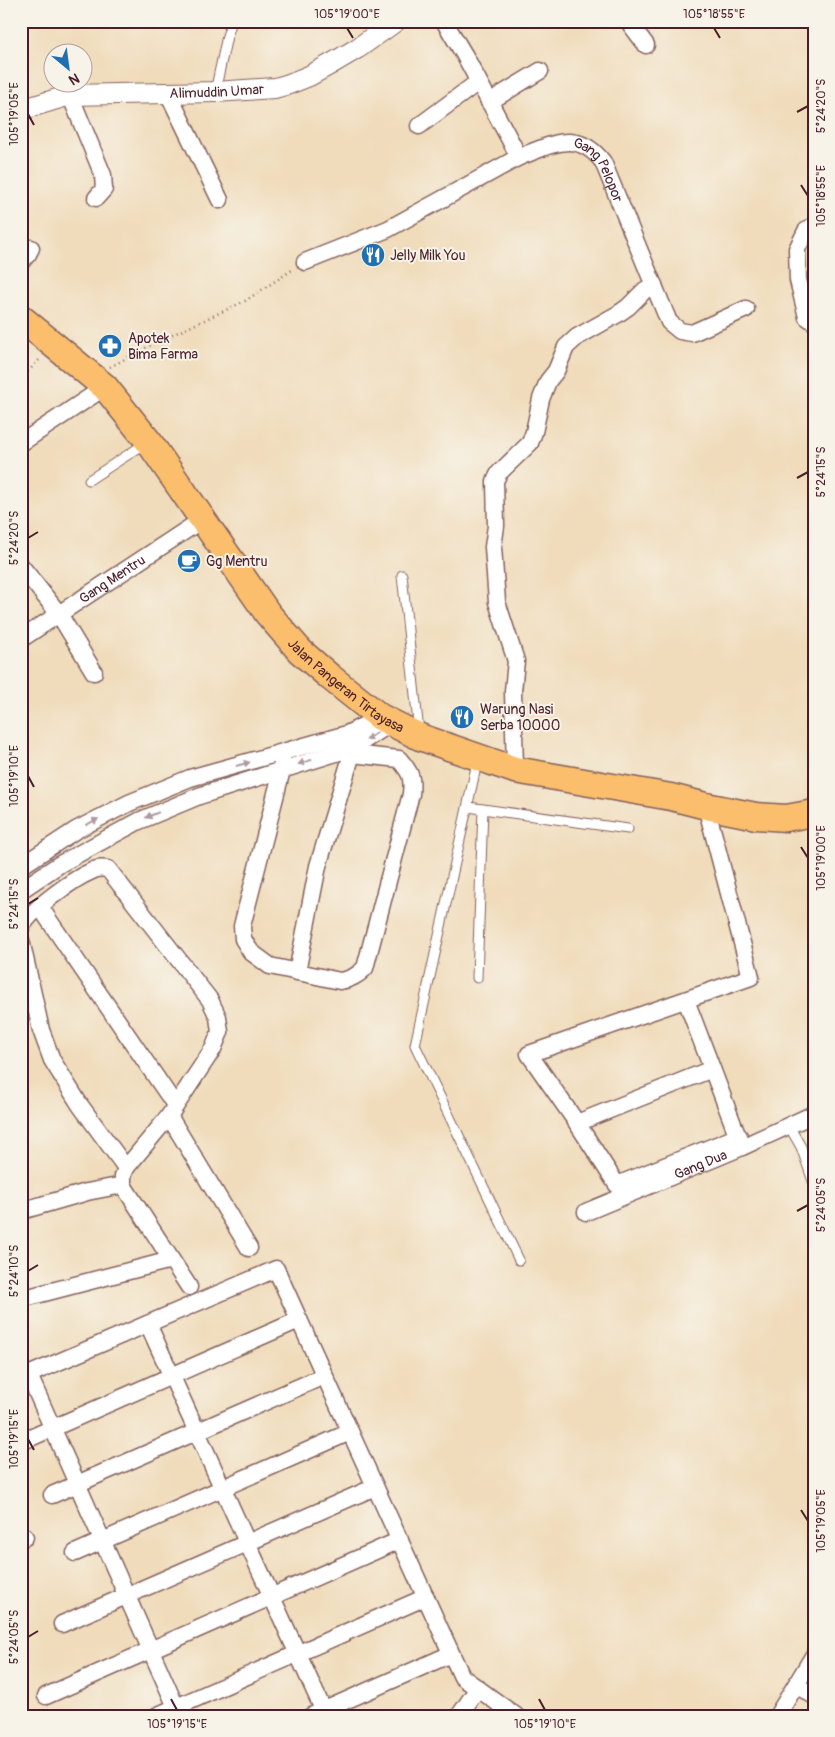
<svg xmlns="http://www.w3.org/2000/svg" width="835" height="1737" font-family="Pangolin,sans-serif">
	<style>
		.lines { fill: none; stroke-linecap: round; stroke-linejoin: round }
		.service-casing { stroke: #84615d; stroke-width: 11 }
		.minor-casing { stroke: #84615d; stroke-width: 19 }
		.tertiary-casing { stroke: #84615d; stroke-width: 22 }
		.primary-casing { stroke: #84615d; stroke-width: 29 }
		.path { stroke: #84615d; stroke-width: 2.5; stroke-dasharray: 1 4; stroke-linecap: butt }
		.service { stroke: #fff; stroke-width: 9 }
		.minor { stroke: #fff; stroke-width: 16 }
		.tertiary { stroke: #fff; stroke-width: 20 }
		.primary { stroke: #fabe6d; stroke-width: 26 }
		.oneway { fill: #ae9aa0 }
		.ticks { fill: none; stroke: #4a1f2b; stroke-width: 2 }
		.labels { text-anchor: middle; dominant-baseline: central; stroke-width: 4; stroke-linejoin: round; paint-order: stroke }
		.street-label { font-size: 14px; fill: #4a1f2b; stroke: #f7f3e8 }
		.poi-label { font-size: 14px; fill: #4a1f2b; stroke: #f7f3e8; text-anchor: start }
		.neatline { fill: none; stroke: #4a1f2b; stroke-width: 2 }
		.ticks-label { font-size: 12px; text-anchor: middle; fill: #4a1f2b }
	</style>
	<rect width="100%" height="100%" fill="#f7f3e8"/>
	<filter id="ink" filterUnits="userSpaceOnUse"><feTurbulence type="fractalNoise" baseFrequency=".02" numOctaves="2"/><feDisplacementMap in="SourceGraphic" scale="10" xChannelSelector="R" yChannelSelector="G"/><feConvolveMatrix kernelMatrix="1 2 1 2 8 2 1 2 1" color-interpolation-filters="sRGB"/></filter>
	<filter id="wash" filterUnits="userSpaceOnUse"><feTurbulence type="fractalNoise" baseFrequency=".0096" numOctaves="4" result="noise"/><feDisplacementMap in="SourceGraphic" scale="20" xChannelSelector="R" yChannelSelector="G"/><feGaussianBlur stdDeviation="1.12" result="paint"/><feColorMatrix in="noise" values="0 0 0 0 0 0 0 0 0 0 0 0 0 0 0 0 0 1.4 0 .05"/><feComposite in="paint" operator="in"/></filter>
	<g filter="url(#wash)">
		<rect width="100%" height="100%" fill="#f0dcbb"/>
	</g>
	<g filter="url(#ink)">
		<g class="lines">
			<g class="service-casing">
				<g id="service">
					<polyline points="215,92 227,36 232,21"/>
					<polyline points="89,480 146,443"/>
					<polyline points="402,575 419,732"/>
					<polyline points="478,758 415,1045 519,1260"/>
					<polyline points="468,807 628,829"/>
					<polyline points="477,978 483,809"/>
					<polyline points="789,1126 801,1147 814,1184"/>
				</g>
			</g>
			<g class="minor-casing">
				<g id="minor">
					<path id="s1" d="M444,21L465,56L519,157C552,145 577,128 603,162L669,322L680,331L692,333L746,309"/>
					<polyline points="628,21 646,45"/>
					<polyline points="168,93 220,200"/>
					<polyline points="70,95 103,175 104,189 96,198"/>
					<polyline points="489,102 540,71"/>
					<polyline points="419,126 478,82"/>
					<polyline points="814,225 806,231 797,249 798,280 807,317 814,322"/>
					<polyline points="21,262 28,254 31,248"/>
					<polyline points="305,262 388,229 519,157"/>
					<polyline points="21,443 105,387"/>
					<polyline points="21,566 59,614 94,672"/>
					<path id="s2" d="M21,639L203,519"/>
					<path d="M282,754V770L242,926L243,939L251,952L270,966L340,981C351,979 357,976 365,968L411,794C413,776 410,772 399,759L352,754"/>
					<polyline points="515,770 513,691 516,661 497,602 493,547 496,526 495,481 499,473 530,443 534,432 541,399 548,381 556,371 566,347 577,337 618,314 628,307 645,290 654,285"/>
					<polyline points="706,806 751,977 529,1054 577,1123 617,1185 739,1136"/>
					<polyline points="21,866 76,830 129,803 190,778 347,734 380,717"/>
					<polyline points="21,890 60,864 139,821 199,796 352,748 392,723"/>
					<polyline points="40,907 175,1105"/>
					<path d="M21,928C30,910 73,879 92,871C97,868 102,868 108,869L210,1000L218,1017L220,1032L213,1049L169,1116L126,1168L123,1176V1185L87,1192L21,1211"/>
					<polyline points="21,940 41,1030 52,1060 80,1105 126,1168"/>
					<polyline points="297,972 318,866 352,754 350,743"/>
					<polyline points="686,1000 741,1145"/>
					<polyline points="169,1116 249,1248"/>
					<polyline points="577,1123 712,1069"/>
					<polyline points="123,1185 189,1287"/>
					<path id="s3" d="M586,1212L742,1147L814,1114"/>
					<polyline points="21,1299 171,1260"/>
					<polyline points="148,1324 326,1716"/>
					<polyline points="29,1375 180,1716"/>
					<polyline points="21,1378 276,1269 462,1677 516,1716"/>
					<polyline points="21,1442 299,1320"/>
					<polyline points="52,1495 324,1376"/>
					<polyline points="21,1538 25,1537"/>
					<polyline points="75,1553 350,1432"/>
					<polyline points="62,1624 375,1487"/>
					<polyline points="796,1685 814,1696"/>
					<polyline points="46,1696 400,1540"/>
					<polyline points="156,1716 426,1597"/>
					<polyline points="311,1716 451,1654"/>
					<polyline points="459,1716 478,1688"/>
					<polyline points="777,1716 814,1655"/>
				</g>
			</g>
			<g class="tertiary-casing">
				<g id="tertiary">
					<path id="s4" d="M21,110L70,95L215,92L275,88L289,84L309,76L331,64L358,48L396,21"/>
				</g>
			</g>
			<g class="primary-casing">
				<g id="primary">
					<path id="s5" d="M21,318L105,387L149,442L268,614L300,651L330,677L380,717L420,737L515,770L671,797L706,806L756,816L786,818L814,813"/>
				</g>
			</g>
			<g class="path">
				<polyline points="110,367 153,344 245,301 292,270"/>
				<polyline points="21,379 41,358"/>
			</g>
			<use href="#service" class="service"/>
			<use href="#minor" class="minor"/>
			<use href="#tertiary" class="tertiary"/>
			<use href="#primary" class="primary"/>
		</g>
		<defs><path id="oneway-solid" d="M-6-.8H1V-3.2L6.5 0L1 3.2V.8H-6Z" transform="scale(1.25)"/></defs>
		<g class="oneway">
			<use href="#oneway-solid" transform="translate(372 736) rotate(148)"/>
			<use href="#oneway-solid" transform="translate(305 762) rotate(163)"/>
			<use href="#oneway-solid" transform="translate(243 764) rotate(-15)"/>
			<use href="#oneway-solid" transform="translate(152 815) rotate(157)"/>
			<use href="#oneway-solid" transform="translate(92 822) rotate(-27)"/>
		</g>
	</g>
	<path class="ticks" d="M347,28L353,38M714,28L720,38M797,112L808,106M28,114L34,125M801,185L808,196M797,478L808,472M28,538L38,532M28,776L34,787M801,847L808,858M28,904L38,898M797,1211L808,1205M28,1271L38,1265M28,1439L34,1450M801,1510L808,1521M28,1637L38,1631M171,1699L177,1710M539,1699L545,1710"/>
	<defs>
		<g id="restaurant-disc" transform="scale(1.25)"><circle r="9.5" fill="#1f6fb2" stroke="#f7f3e8"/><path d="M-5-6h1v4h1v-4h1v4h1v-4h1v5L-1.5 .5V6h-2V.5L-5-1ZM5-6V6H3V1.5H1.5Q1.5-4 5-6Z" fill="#fff"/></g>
		<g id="pharmacy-disc" transform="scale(1.25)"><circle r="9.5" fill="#1f6fb2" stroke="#f7f3e8"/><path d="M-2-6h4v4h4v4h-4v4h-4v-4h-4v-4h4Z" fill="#fff"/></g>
		<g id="cafe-disc" transform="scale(1.25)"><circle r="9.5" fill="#1f6fb2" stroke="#f7f3e8"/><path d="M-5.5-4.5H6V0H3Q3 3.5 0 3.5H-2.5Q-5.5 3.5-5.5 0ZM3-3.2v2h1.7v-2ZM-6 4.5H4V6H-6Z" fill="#fff"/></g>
	</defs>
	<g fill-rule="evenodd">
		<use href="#restaurant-disc" x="373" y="255"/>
		<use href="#pharmacy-disc" x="110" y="346"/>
		<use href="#cafe-disc" x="189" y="561"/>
		<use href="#restaurant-disc" x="462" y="717"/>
	</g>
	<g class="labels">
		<g class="street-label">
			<text stroke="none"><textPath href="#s4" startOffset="198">Alimuddin Umar</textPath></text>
			<text stroke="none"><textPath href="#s1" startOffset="252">Gang Pelopor</textPath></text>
			<text stroke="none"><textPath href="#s2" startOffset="109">Gang Mentru</textPath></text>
			<text stroke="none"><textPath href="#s5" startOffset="495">Jalan Pangeran Tirtayasa</textPath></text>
			<text stroke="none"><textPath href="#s3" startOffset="124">Gang Dua</textPath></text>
		</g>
		<g class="poi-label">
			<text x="390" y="255">Jelly Milk You</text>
			<text x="128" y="338">Apotek<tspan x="128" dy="16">Bima Farma</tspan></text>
			<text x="206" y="561">Gg Mentru</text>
			<text x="480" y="709">Warung Nasi<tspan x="480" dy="16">Serba 10000</tspan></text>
		</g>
	</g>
	<rect width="835" height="1737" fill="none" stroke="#f7f3e8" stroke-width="55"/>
	<g transform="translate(68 68) rotate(151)"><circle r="24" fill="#f7f3e8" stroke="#b29e9c"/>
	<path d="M0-4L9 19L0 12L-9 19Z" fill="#1f6fb2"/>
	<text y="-8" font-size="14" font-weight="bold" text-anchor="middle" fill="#4a1f2b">N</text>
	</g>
	<rect x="28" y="28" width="780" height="1682" class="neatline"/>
	<g class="ticks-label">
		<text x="347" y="18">105°19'00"E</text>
		<text x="714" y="18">105°18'55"E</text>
		<text transform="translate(821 106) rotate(-90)" y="4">5°24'20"S</text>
		<text transform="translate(14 114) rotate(-90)" y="4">105°19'05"E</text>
		<text transform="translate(821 196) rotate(-90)" y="4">105°18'55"E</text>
		<text transform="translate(821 472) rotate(-90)" y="4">5°24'15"S</text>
		<text transform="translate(14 538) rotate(-90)" y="4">5°24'20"S</text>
		<text transform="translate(14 776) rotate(-90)" y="4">105°19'10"E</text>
		<text transform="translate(821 858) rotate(-90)" y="4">105°19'00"E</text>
		<text transform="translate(14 904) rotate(-90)" y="4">5°24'15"S</text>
		<text transform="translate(821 1205) rotate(-90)" y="4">5°24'05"S</text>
		<text transform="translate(14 1271) rotate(-90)" y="4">5°24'10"S</text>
		<text transform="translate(14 1439) rotate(-90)" y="4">105°19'15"E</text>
		<text transform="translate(821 1521) rotate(-90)" y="4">105°19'05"E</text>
		<text transform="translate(14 1637) rotate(-90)" y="4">5°24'05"S</text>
		<text x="177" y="1728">105°19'15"E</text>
		<text x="545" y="1728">105°19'10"E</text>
	</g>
</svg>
